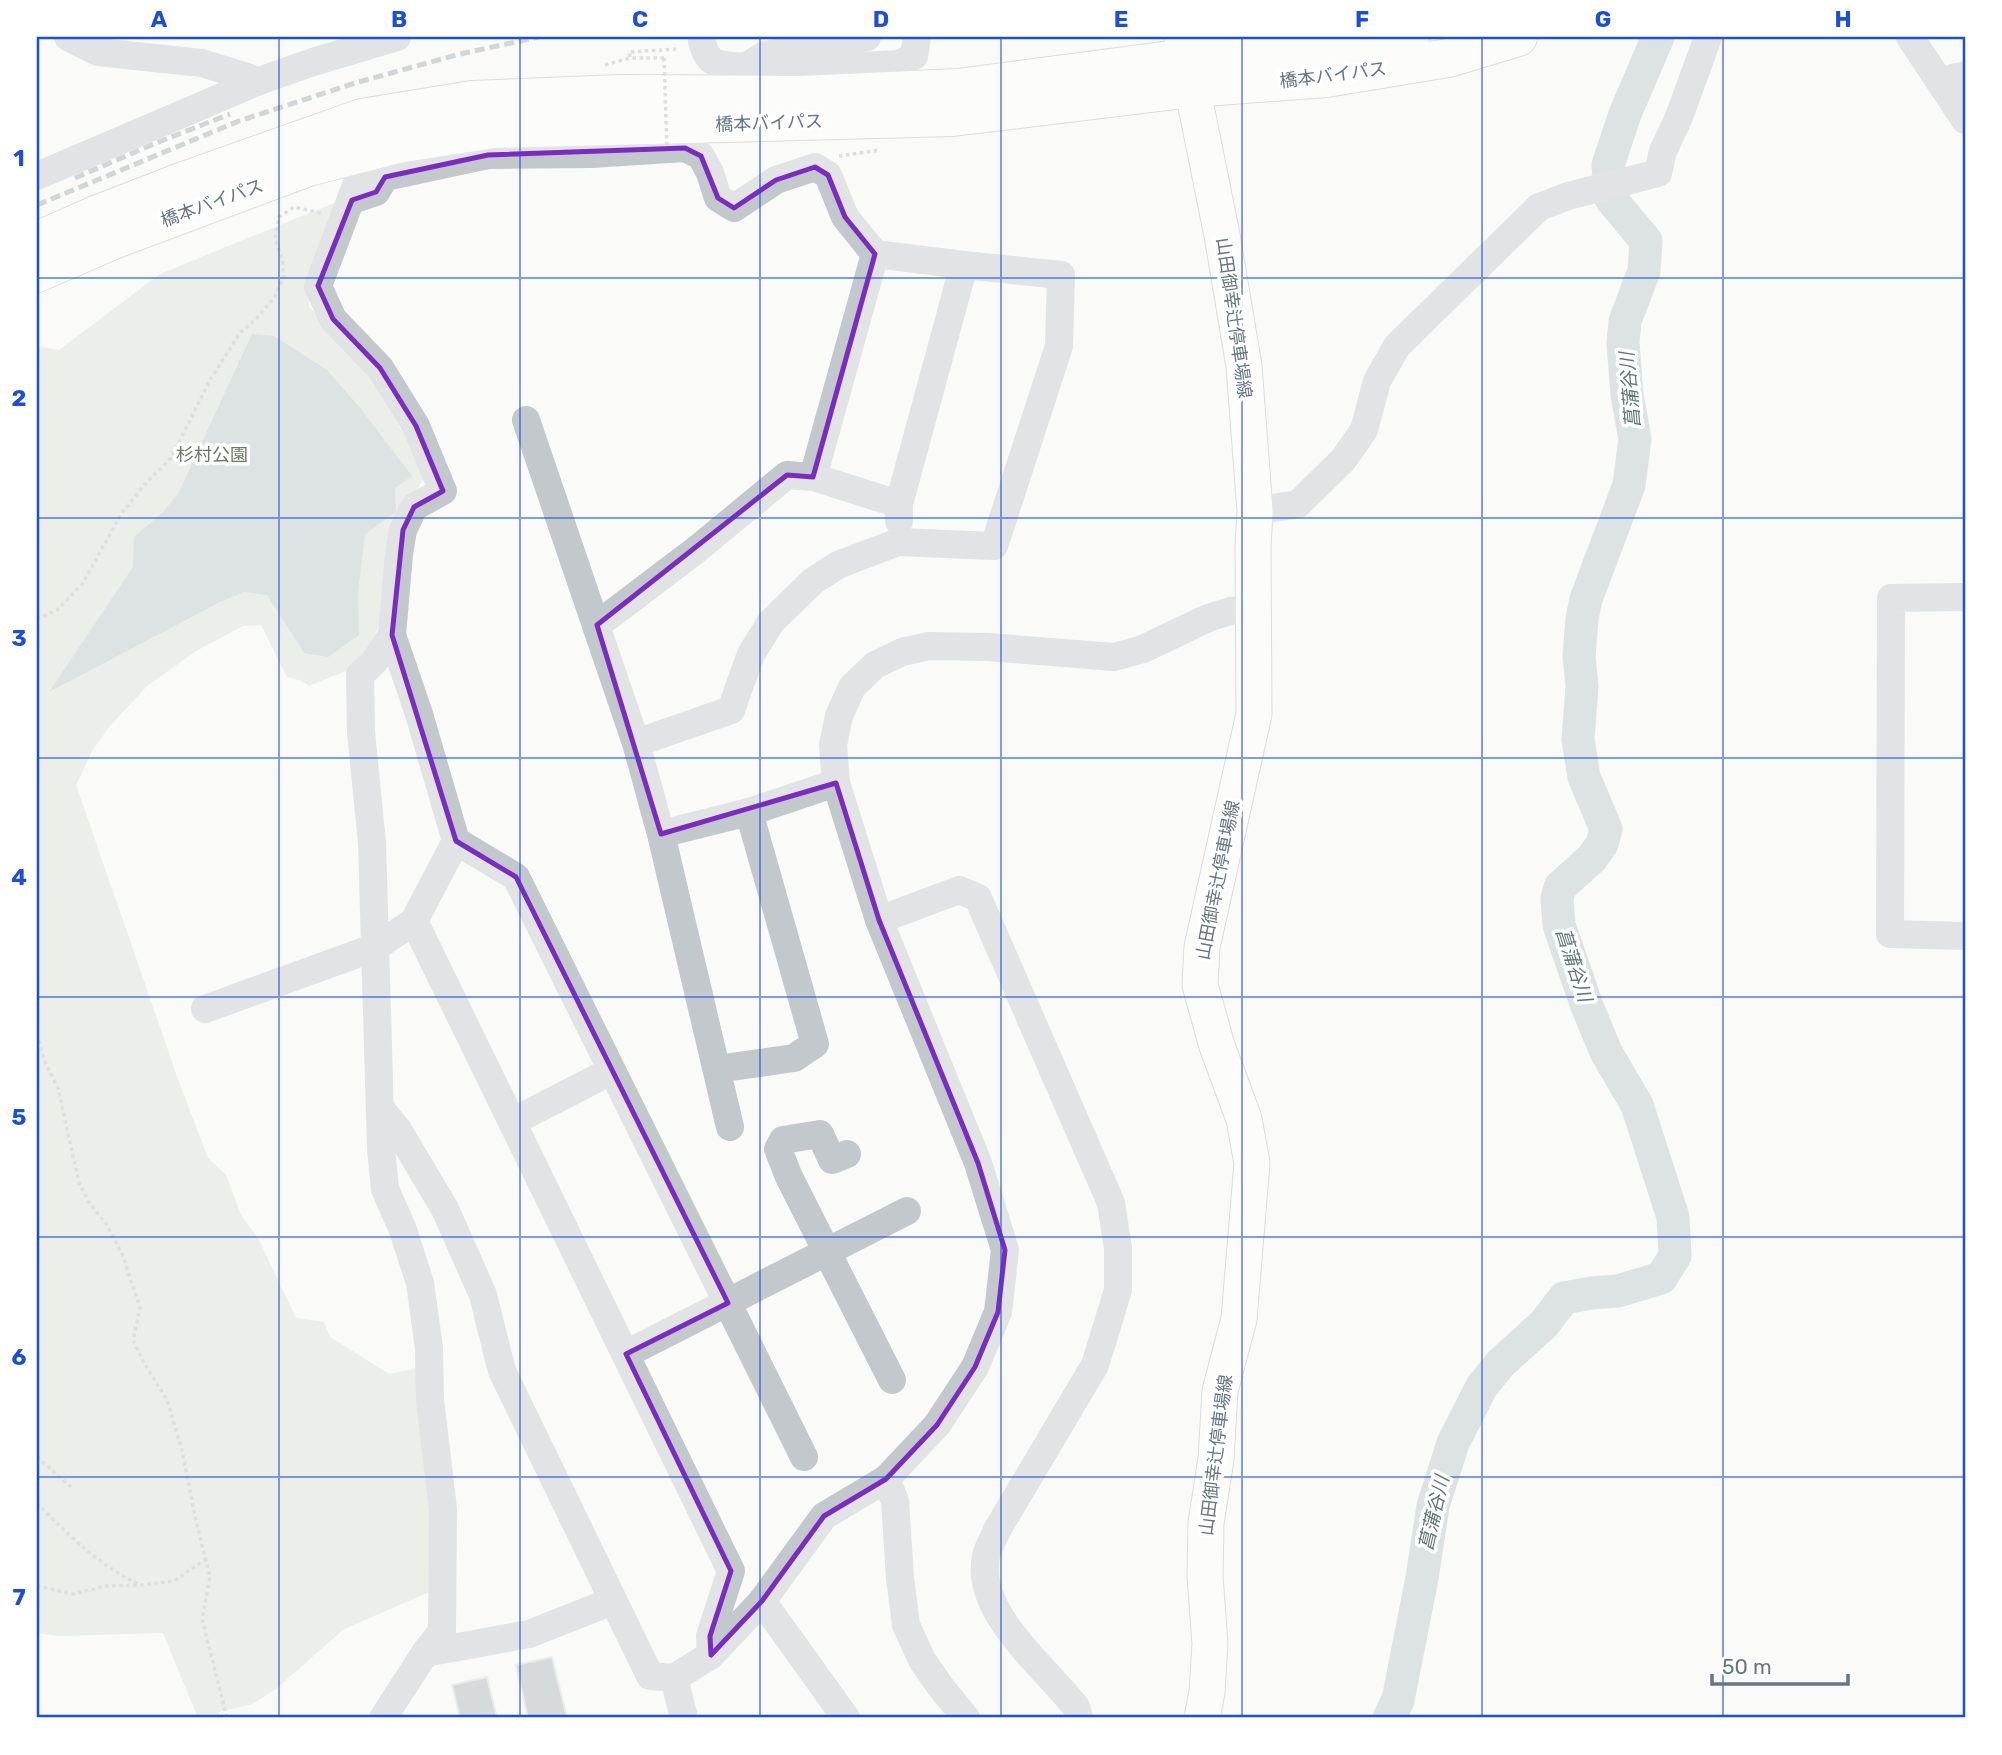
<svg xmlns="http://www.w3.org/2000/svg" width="2002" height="1755" font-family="Rubik,'Noto Sans JP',sans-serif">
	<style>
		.green { fill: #dadfd7 }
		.water { fill: #bbc7cb }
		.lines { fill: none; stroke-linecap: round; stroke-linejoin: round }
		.river { stroke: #bbc7cb; stroke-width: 33 }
		.building { fill: #aab3b9; stroke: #dcdcda; stroke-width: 2 }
		.major-casing { stroke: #b5babe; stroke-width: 37 }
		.highway-casing { stroke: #b4b9bd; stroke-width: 40 }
		.path { stroke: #bbbfc2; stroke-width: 3.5; stroke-dasharray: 3.5 3.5; stroke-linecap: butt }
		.minor { stroke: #c3c8cc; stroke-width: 28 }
		.major { stroke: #fff; stroke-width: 35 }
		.highway { stroke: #fff; stroke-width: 38 }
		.rail { stroke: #a2aab0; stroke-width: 5; stroke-dasharray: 10 5; stroke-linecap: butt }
		.path-bridge { stroke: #bbbfc2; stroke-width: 3.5; stroke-dasharray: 3.5 3.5; stroke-linecap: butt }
		.marked { fill: none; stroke: #7b2cbf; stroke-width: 5; stroke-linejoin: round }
		.grid { fill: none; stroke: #1d4ed8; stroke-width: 2; stroke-opacity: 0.55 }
		.labels { text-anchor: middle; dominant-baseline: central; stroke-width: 7; stroke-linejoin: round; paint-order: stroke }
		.street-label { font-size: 18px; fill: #657683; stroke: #fff }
		.park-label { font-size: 18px; fill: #687a64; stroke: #fff }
		.water-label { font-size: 19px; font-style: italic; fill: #60757c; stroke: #fff }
		.neatline { fill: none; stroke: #1d4ed8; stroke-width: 2.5 }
		.grid-label { font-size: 23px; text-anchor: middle; font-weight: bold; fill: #1d4ed8 }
	</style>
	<rect width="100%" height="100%" fill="#fafaf8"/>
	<polygon class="green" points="344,199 311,270 309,307 352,348 427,473 395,525 386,609 369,649 358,666 309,686 302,681 287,677 261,625 243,626 196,651 147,686 109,727 92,751 76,785 179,1082 208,1158 226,1175 241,1215 259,1240 296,1318 324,1322 330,1337 389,1374 422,1367 434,1590 344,1629 276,1689 252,1704 219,1712 219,1718 198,1718 163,1633 58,1636 37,1633 37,346 59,350 160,274"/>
	<polygon class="water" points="252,334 274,336 327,370 361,409 412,476 395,488 396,512 365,534 358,593 359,635 328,657 304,653 267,595 244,592 220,602 49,692 133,567 134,537 163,512 179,492"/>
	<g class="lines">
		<polyline class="river" points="1389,1718 1398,1700 1422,1578 1433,1506 1453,1443 1482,1386 1501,1363 1544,1324 1564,1298 1591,1293 1618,1291 1661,1278 1675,1256 1673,1217 1637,1105 1606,1052 1587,1006 1559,925 1557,899 1560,887 1592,858 1602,844 1606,829 1584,777 1578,739 1582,687 1579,656 1582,619 1586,599 1629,485 1635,439 1627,395 1623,343 1625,321 1644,271 1646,241 1611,199 1608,165 1625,114 1658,37"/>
	</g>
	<g class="building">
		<polygon points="552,1657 567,1718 528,1718 516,1665"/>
		<polygon points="487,1677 497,1718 460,1718 452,1685"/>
	</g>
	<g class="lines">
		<g class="major-casing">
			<polyline id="major" points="1182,37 1222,235 1244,366 1255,511 1253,547 1254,714 1202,947 1200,985 1217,1046 1244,1119 1252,1163 1239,1319 1220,1391 1216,1459 1206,1523 1205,1576 1210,1644 1207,1692 1202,1718"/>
		</g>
		<g class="highway-casing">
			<g id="highway">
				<polyline points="37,241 96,215 184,181 362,118 472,100 621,94 801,95 958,88 1186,58 1310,53 1410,37"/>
				<polyline points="37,273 113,240 308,167 397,144 494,129 953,117 1192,88 1326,78 1448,58 1518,37"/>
			</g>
		</g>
		<g class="path">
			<polyline points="664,58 630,58 629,52 679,49"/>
			<polyline points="605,65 630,58"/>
			<polyline points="839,156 880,150"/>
			<polyline points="37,619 57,610 83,583 121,514 144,485 171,458 210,380 240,333 256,319 274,298 284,277 282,258 275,239 279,217 294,207 321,213"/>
			<polyline points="37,1034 45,1062 58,1088 79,1183 88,1201 107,1225 122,1254 140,1307 133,1340 144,1363 167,1400 182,1450 196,1521 210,1577 202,1619 227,1718"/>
			<polyline points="37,1457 71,1487"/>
			<path d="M37,1503C67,1534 99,1565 138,1584"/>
			<polyline points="37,1586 73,1594 106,1586 141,1585 174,1581 206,1559"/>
		</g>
		<g class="minor">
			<polyline points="68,37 98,52 202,63 259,81"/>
			<polyline points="1910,37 1965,120"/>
			<path d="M702,41C708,68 721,64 745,67"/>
			<polyline points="1940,81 1965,75"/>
			<polyline points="748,107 761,84 775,70 899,64 914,56 917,37"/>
			<polyline points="718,108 745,67 765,55 867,37"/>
			<polyline points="367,138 369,151 318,286 333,319 380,368 416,426 443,491 414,507 403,530 399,554 392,635 419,714 456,841 516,877 804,1457"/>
			<polyline points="37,176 259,81 313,62 397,37"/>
			<polyline points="352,200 376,192 385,177 488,155 591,154 685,148 701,156 710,173 718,198 734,208 776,180 815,167 828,175 845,217 875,254 964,265 1061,275 1059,346 994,546 898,542 838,565 813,581 771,622 751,654 731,710 636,743"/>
			<polyline points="526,420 636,743 661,834 730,1127"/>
			<polyline points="813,477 875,254"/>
			<polyline points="1255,511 1298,504 1343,460 1364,430 1377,381 1397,346 1539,207 1568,196 1658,173 1663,151 1679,117 1708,37"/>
			<polyline points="899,521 899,504 964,265"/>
			<polyline points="1965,597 1891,598 1890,934 1965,936"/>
			<polyline points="597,625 696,550 787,475 813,477 899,504"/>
			<polyline points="661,834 749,812 836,783"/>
			<path d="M879,920L959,890L978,898L1111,1203L1118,1248V1290L1095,1365L997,1530C994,1538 988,1547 986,1556C974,1612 1045,1667 1076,1707L1079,1718"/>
			<polyline points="414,921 731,1571 710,1636 711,1655"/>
			<polyline points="205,1009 376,947 414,921 456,841"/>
			<polyline points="717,1069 794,1058 815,1044 749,812"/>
			<polyline points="381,1109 398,1130 445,1209 483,1295 502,1371 650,1676 674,1678 711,1655 762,1601 824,1516 886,1479 937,1425 975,1367 998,1312 1005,1250 978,1163 879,920 836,783 833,745 839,716 852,687 875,665 902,652 929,646 988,647 1114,657 1143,649 1208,618 1230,611 1253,609"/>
			<polyline points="512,1122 611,1071"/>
			<polyline points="847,1154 832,1160 820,1134 783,1140 778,1149 789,1177 892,1380"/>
			<polyline points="626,1354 907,1211"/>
			<polyline points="886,1479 895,1501 900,1578 906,1625 922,1660 940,1686 966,1718"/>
			<polyline points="762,1601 846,1718"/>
			<polyline points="425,1653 529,1634 613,1601"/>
			<polyline points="674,1678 684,1718"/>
			<polyline points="383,1718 425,1653 442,1631 443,1509 430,1400 429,1348 420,1283 403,1230 385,1189 381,1149 372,843 361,732 360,675 374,662 392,635"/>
		</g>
		<use href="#major" class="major"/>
		<use href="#highway" class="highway"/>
		<g class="rail">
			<polyline points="75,178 156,143 230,114"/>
			<polyline points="37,205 239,121 355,83 460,54 539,37"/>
		</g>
		<polyline class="path-bridge" points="664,58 667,149"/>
	</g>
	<path d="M0 0H2002V1755H0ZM685,148L701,156L718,198L734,208L776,180L815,167L828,175L845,217L875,254L813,477L787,475L597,625L661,834L836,783L879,920L978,1163L1005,1250L998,1312L975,1367L937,1425L886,1479L824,1516L762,1601L711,1655L710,1636L731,1571L626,1354L728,1303L516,877L456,841L392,635L403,530L414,507L443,491L416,426L380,368L333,319L318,286L352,200L376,192L385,177L488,155Z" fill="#fafaf8" fill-opacity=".55" fill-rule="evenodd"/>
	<path class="marked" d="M685,148L701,156L718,198L734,208L776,180L815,167L828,175L845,217L875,254L813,477L787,475L597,625L661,834L836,783L879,920L978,1163L1005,1250L998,1312L975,1367L937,1425L886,1479L824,1516L762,1601L711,1655L710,1636L731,1571L626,1354L728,1303L516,877L456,841L392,635L403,530L414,507L443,491L416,426L380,368L333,319L318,286L352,200L376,192L385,177L488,155Z"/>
	<path class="grid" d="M279,37V1718M520,37V1718M760,37V1718M1001,37V1718M1242,37V1718M1482,37V1718M1723,37V1718M37,278H1965M37,518H1965M37,758H1965M37,997H1965M37,1237H1965M37,1477H1965"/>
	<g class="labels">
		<g class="street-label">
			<text transform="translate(1333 75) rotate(-7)">橋本バイパス</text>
			<text transform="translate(769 123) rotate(-2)">橋本バイパス</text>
			<text transform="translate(212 203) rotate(-20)">橋本バイパス</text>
			<text transform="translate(1234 318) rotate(82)">山田御幸辻停車場線</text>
			<text transform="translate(1218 880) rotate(-79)">山田御幸辻停車場線</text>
			<text transform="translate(1216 1455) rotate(-83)">山田御幸辻停車場線</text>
		</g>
		<g class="park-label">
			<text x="212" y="455">杉村公園</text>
		</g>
		<g class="water-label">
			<text transform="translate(1630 390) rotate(-95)">菖蒲谷川</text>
			<text transform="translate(1574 965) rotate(72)">菖蒲谷川</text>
			<text transform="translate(1434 1513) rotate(-77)">菖蒲谷川</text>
		</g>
	</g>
	<rect width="2002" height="1755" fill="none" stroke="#ffffff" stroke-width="77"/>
	<path d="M1712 1674v10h136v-10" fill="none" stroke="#657683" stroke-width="3.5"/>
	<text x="1722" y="1674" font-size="21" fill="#657683" stroke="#ffffff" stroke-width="5" paint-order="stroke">50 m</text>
	<rect x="38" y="38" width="1926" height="1678" class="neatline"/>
	<g class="grid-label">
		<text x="159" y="27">A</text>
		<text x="399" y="27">B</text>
		<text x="640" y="27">C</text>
		<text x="881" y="27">D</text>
		<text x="1121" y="27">E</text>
		<text x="1362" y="27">F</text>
		<text x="1603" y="27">G</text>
		<text x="1843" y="27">H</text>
		<text x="19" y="166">1</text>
		<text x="19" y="406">2</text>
		<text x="19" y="646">3</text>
		<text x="19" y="885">4</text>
		<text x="19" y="1125">5</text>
		<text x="19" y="1365">6</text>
		<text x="19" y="1605">7</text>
	</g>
</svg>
